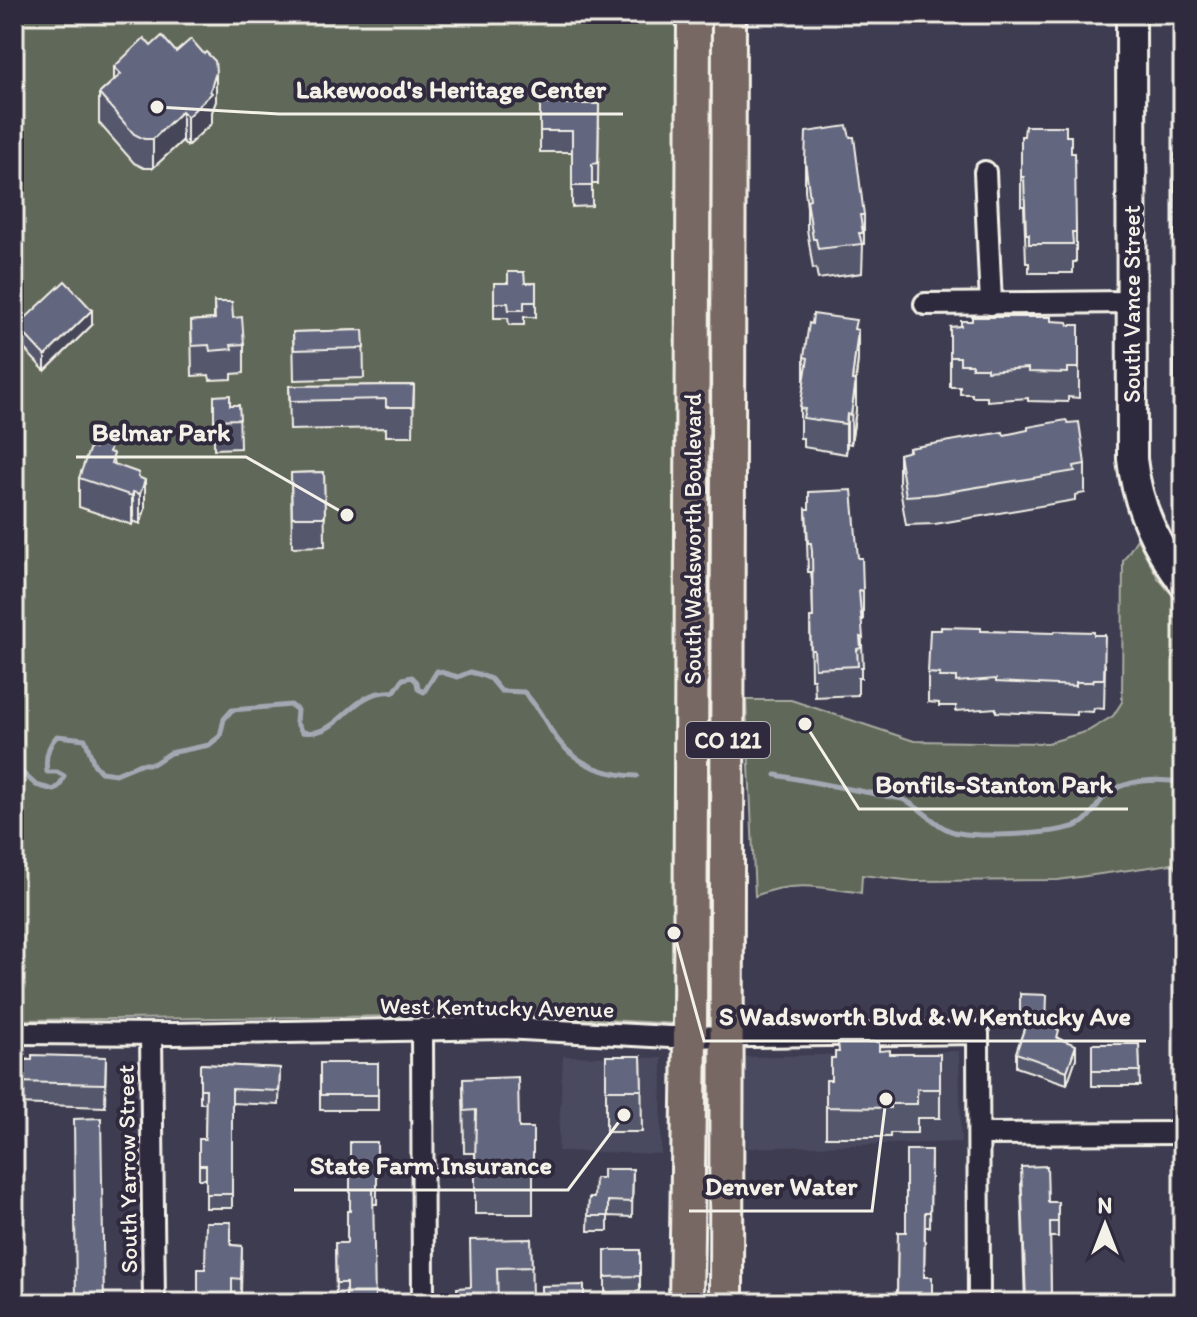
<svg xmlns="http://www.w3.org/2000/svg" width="1197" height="1317" font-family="Itim,sans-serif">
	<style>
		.built { fill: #49495f }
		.green { fill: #60675a; stroke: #aaaca1; stroke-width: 2 }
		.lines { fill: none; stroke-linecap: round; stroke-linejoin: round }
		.stream { stroke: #a4a8b3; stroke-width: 5 }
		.street-casing { stroke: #f4f1e8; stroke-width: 26 }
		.secondary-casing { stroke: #f4f1e8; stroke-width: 34 }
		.primary-casing { stroke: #f4f1e8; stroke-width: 38 }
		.street { stroke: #2f2a3d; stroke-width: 20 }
		.secondary { stroke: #2f2a3d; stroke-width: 28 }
		.primary { stroke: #776864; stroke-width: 32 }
		.wall { fill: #54586d; stroke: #f4f1e8; stroke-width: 2 }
		.shaded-wall { fill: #454759; stroke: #f4f1e8; stroke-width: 2 }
		.building { fill: #62667f; stroke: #f4f1e8; stroke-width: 2 }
		.labels { text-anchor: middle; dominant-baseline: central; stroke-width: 8; stroke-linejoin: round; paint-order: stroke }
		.shield { fill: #2f2a3d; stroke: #b9b5b5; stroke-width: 2 }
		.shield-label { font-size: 22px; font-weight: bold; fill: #f4f1e8 }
		.street-label { font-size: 24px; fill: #f4f1e8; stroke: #2f2a3d }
		.leader { fill: none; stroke: #f4f1e8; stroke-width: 3 }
		.callout-dot { fill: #f4f1e8; stroke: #2f2a3d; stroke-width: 3 }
		.callout-label { font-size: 26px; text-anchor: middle; font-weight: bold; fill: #f4f1e8; stroke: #2f2a3d; stroke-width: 8; stroke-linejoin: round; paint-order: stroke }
	</style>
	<rect width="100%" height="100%" fill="#3e3c51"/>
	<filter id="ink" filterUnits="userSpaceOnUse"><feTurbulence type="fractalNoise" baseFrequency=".0125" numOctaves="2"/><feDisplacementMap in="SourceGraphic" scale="16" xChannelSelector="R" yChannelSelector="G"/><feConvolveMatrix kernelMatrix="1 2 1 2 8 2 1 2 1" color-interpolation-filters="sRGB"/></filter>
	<g filter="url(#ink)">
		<g class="built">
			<polygon points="959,1051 961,1142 747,1148 744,1057"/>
			<polygon points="563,1056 662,1058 661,1154 558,1151"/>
		</g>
		<g class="green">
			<polygon points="14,14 681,14 680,1024 516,1015 14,1020"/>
			<path d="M1137,539L1158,578L1183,608V875L1171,864L1058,880L914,881L862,875L861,893C821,887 793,880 755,896L746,700H791L914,741L1048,743L1088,731L1113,716L1122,702L1123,561Z"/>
		</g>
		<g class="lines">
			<g class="stream">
				<path d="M14,765L36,785L54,790L60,785L64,776L57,772H47C45,758 47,746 57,736L85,739L94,764L101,772L116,774L140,764H153L170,753L209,745L220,736L224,719L232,710L291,705L297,710L296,722L302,732C343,738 348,689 394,692L403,679L412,677L417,682L418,689L424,692L437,671L458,677L470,672L478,674L491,679L501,691L524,692C540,708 547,728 562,745C582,767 608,775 637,776"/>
				<path d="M776,775L902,799C923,807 937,830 959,833C983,837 1062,835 1082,823C1092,816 1097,804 1106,795C1124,779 1160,778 1183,783"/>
			</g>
			<g class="street-casing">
				<g id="street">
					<polyline points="985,172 991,304"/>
					<polyline points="925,304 1131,302"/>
					<polyline points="422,1029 423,1303"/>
					<polyline points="14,1033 174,1034 504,1028 670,1037 978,1033 979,1303"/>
					<polyline points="151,1034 154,1303"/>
					<polyline points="979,1134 1183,1133"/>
				</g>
			</g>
			<g class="secondary-casing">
				<path id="secondary" d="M1131,14L1132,459C1137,506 1155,545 1183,582"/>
			</g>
			<g class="primary-casing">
				<g id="primary">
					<polyline points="686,1303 690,1037 694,14"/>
					<polyline points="726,1303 729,14"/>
				</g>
			</g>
			<use href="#street" class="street"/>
			<use href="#secondary" class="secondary"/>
			<use href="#primary" class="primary"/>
		</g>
		<g class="wall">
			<rect x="1177" y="14" width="6" height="65"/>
			<polygon points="151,46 216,101 212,112 212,123 187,146 182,141 153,168 144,168 134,163 99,123 99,94 114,80 114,67"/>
			<polygon points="540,104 599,104 598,184 592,184 592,206 572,207 572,152 540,152"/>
			<polygon points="1021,136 1066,136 1071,153 1076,232 1076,262 1073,262 1073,273 1029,273 1029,263 1026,263 1024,206 1021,206"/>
			<polygon points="1175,154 1183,154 1183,281 1174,281"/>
			<polygon points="805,160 864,215 864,244 863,244 862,273 818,279 816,268 813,269 807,229 807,208 805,190"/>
			<polygon points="494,283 536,283 536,317 524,317 524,325 509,325 508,318 494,318"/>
			<polygon points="214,302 233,318 244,344 244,373 232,374 232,379 210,380 209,375 192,376 191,321 214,319"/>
			<polygon points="1183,302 1183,387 1174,387 1174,358"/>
			<polygon points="92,325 45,371 17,341 17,326"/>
			<polygon points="1079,325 1079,398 1068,397 1068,402 1028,401 1028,398 987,401 987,397 972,397 972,394 960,394 960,387 950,387 950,327"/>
			<polygon points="363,330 364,378 294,380 293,332"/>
			<polygon points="856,330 858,359 856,380 856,410 851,444 847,443 846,454 803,447 803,438 800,438 800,408 804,387 804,357"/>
			<polygon points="414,385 413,436 386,436 386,428 290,430 289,386"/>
			<polygon points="214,396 230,405 239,405 240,448 214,449"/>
			<polygon points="1004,435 1085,464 1085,493 1075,495 1075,500 935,524 906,525 899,483 899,454 909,452 909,448"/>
			<polygon points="112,453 114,464 139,478 145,509 140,524 133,521 132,525 79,507 79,478"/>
			<polygon points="324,472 325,546 292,547 291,473"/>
			<polygon points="806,509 858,558 863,591 863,620 861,620 863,667 861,667 861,678 858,678 858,695 815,697 814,679 811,679 810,617 813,617 812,581 811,572 808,572"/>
			<polygon points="981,631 1094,635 1105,665 1104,709 1094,708 1093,712 1076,711 1076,715 996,712 996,708 956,711 956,706 939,706 939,703 928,702 928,673"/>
			<polygon points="1020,994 1076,1058 1067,1084 1016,1067 1016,1053 1025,1026 1020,1026"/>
			<rect x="1179" y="1037" width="4" height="42"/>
			<polygon points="1092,1044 1139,1044 1140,1086 1092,1086"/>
			<polygon points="879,1051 890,1054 940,1054 940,1118 917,1118 917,1133 890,1133 890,1137 826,1137 826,1080 831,1080"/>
			<polygon points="606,1056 641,1056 642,1132 606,1132"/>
			<polygon points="106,1057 105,1107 14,1104 14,1060"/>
			<rect x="320" y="1063" width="58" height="47"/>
			<polygon points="200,1064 280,1068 279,1105 232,1103 232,1208 206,1208 206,1179 199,1179 199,1139 205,1139 206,1103 200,1103"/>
			<polygon points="463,1079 519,1128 533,1128 533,1214 475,1214 475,1153 464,1153"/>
			<polygon points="377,1142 377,1204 373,1204 346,1298 336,1298 335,1243 347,1243 350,1211"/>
			<polygon points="931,1150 930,1227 925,1227 924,1277 932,1303 897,1303 898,1232 906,1232"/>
			<polygon points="633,1169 632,1217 608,1216 608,1231 588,1231 589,1198 594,1198 603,1178"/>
			<polygon points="1021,1182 1048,1202 1058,1202 1058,1237 1050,1237 1051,1303 1025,1303"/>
			<polygon points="531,1239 532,1303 457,1303 470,1287"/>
			<polygon points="231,1245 242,1246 241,1294 232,1293 232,1303 198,1303 205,1269"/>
			<polygon points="605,1250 640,1250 640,1291 605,1292"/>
		</g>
		<g class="shaded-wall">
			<polygon points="216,72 216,101 212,112 212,123 187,146 187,117 210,91"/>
			<polygon points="182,111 182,141 153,168 153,139"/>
			<polygon points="92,310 92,325 45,371 45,356"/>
			<polygon points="858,330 858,359 852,407 856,380 856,410 851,444 852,380"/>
			<polygon points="847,414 847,443 846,454 846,424"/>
			<polygon points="145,480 145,509 140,524 140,494"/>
			<polygon points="133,492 133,521 132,525 132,496"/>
			<polygon points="1076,1045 1076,1058 1067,1084 1067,1071"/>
		</g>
		<g class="building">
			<rect x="1177" y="33" width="6" height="17"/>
			<polygon points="162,36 176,52 191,39 204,54 206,52 215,61 216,72 210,91 212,93 187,117 182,111 153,139 144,139 134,134 99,94 121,74 114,67 144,38 151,46"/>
			<polygon points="540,104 599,104 598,163 592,164 592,186 572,186 572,131 540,131"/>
			<polygon points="847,126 850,137 854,137 864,215 860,215 863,233 859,233 862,244 818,249 816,239 813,239 807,200 810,199 805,160 806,132"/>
			<polygon points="1025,126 1066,126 1066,136 1071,136 1071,153 1075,153 1076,232 1072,232 1073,244 1029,244 1029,234 1026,234 1024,177 1021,177 1021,136 1024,136"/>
			<polygon points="1175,154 1183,154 1183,252 1174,252"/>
			<polygon points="508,272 524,272 525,283 536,283 536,302 524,302 524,310 509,310 508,303 494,303 494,283 508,283"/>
			<polygon points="65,281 92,310 45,356 17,326"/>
			<polygon points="214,302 232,302 233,318 242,317 244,344 231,345 232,349 210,351 209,345 192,346 191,321 215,319"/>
			<polygon points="1175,302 1183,302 1183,358 1174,358"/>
			<polygon points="813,314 856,320 854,329 858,330 852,380 856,380 851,415 847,414 846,424 803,418 805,409 800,408 808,358 804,357 809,323 812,324"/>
			<polygon points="972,317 1051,317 1051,321 1068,322 1069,325 1079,325 1079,368 1068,368 1068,373 1028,372 1028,368 987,371 987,368 972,368 972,364 960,364 960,357 950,357 950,327 961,326 961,321 972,321"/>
			<polygon points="363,330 364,348 294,350 293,332"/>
			<polygon points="414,385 413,407 386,407 386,399 290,401 289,386"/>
			<polygon points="230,395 230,405 239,405 240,419 214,420 214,396"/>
			<polygon points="1066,420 1068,423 1079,422 1085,464 1074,466 1075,471 935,494 906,496 899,454 910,451 909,448 1003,432 1004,435 1028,430 1028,427"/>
			<polygon points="98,439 112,444 109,452 114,454 111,463 139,473 138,477 145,480 140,494 133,492 132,496 79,478 90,447 95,448"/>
			<polygon points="324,472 325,517 292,517 291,473"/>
			<polygon points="852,490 858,558 862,558 863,591 859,590 863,638 860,637 861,648 857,649 858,666 815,668 814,650 811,650 810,617 813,617 812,551 811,543 808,543 806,509 809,509 809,492"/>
			<polygon points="941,627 981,628 981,631 1054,633 1055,631 1094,632 1094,635 1105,635 1104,679 1094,679 1093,682 1076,682 1076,686 996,682 996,679 956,682 956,677 939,677 940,674 928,673 930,630 941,630"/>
			<polygon points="1020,994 1047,995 1046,1025 1059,1030 1057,1038 1076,1045 1067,1071 1016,1053 1030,1012 1020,1012"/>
			<rect x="1179" y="1037" width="4" height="27"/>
			<polygon points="838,1042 879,1042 879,1051 890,1050 890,1054 940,1054 940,1089 917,1089 917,1104 890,1104 890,1108 826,1107 826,1080 831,1080 831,1058 835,1058 835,1052 839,1052"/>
			<polygon points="1092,1044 1139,1044 1140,1071 1092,1071"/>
			<polygon points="32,1055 106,1057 105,1084 14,1082 14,1060 32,1060"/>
			<polygon points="606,1056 641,1056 642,1090 606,1090"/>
			<rect x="320" y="1063" width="58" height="32"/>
			<polygon points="200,1064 280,1068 279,1091 232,1089 232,1194 206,1194 206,1165 199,1165 199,1139 205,1139 206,1089 200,1089"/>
			<polygon points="518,1077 519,1128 533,1128 533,1172 475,1171 476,1110 464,1111 463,1079"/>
			<polygon points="101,1118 104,1303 76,1303 74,1119"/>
			<polygon points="350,1142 377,1142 377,1189 373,1189 375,1303 346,1303 346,1283 336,1283 335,1243 347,1243 347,1211 350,1211"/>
			<polygon points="906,1150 931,1150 930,1212 925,1212 924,1277 932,1277 932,1303 905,1303 905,1298 897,1298 898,1232 906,1232"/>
			<polygon points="1047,1166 1048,1202 1058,1202 1058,1222 1050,1222 1051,1301 1026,1301 1021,1167"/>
			<polygon points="603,1169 633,1169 632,1202 608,1201 608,1216 588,1216 589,1198 594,1198 595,1178 603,1178"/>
			<polygon points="206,1222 231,1222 231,1245 242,1246 241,1279 232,1278 232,1299 230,1299 230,1303 198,1303 198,1269 205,1269"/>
			<polygon points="531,1239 532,1267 497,1268 498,1303 457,1303 457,1288 471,1287 470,1240"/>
			<polygon points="605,1250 640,1250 640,1276 605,1277"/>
			<polygon points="584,1285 584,1303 541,1303 541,1286"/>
		</g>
	</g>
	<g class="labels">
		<rect class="shield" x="686" y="722" width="84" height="36" rx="6"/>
		<g class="shield-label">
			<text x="728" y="740">CO 121</text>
		</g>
		<g class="street-label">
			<text transform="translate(1131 304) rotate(-90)">South Vance Street</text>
			<text transform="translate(692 539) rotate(-90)">South Wadsworth Boulevard</text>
			<text transform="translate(497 1007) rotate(1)">West Kentucky Avenue</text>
			<text transform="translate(127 1169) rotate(-91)">South Yarrow Street</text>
		</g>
	</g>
	<path class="leader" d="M157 107L279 114H623M347 515L246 457H76M805 724L859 809H1128M674 933L704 1041H1146M624 1115L568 1190H294M886 1099L872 1211H689"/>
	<g class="callout-dot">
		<circle cx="157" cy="107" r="8"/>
		<circle cx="347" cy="515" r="8"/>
		<circle cx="805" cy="724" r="8"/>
		<circle cx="674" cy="933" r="8"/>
		<circle cx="624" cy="1115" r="8"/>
		<circle cx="886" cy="1099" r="8"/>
	</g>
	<g class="callout-label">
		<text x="451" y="98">Lakewood's Heritage Center</text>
		<text x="161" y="441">Belmar Park</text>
		<text x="994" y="793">Bonfils-Stanton Park</text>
		<text x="925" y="1025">S Wadsworth Blvd &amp; W Kentucky Ave</text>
		<text x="431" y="1174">State Farm Insurance</text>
		<text x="781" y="1195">Denver Water</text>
	</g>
	<rect width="1197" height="1317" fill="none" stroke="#2f2a3d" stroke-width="48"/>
	<rect x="24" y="24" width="1149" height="1269" fill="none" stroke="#f4f1e8" stroke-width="3" filter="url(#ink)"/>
	<g transform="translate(1105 1225)" stroke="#2f2a3d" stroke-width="6" paint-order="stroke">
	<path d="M0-6L14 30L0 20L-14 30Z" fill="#f4f1e8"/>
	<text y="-12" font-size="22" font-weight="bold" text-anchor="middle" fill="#f4f1e8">N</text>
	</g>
</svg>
